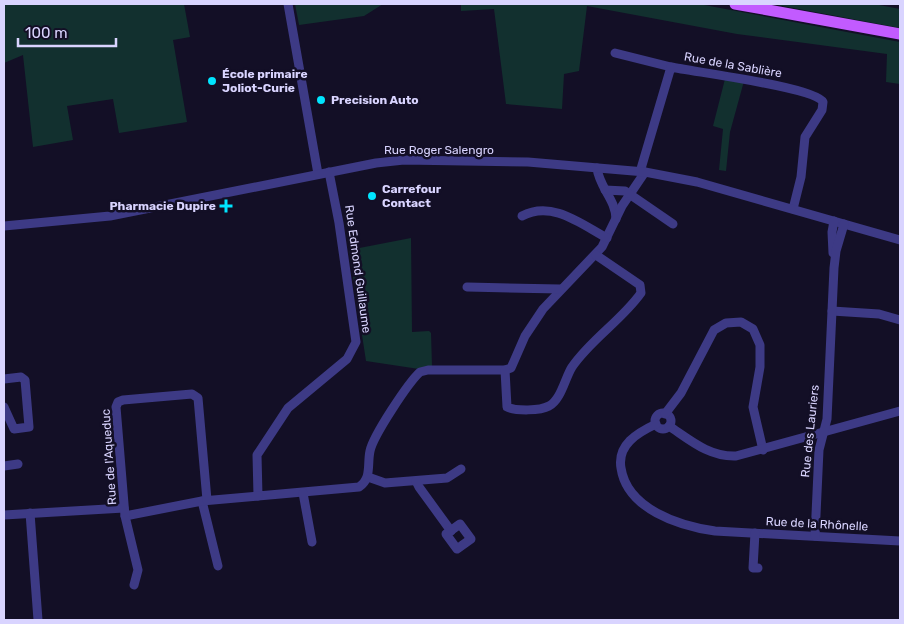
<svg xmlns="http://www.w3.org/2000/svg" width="904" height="624" font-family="Rubik,sans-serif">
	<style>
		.green { fill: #12302f }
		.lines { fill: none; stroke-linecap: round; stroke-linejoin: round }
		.minor { stroke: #3d3a85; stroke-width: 9 }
		.major { stroke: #c25bff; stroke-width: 11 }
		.poi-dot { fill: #00e5ff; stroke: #130f26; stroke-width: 2 }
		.labels { text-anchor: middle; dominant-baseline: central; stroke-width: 5; stroke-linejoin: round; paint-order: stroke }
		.street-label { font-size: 12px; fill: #d9d4ff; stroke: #130f26 }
		.poi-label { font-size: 12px; font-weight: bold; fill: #d9d4ff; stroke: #130f26; text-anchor: start }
	</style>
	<rect width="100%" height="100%" fill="#130f26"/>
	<g class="green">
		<polygon points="4,4 184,4 190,37 173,40 187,122 119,133 113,99 67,106 73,140 33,147 23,55 4,63"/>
		<polygon points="295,4 383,4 364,16 299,25"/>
		<polygon points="461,4 699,4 900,42 900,84 886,82 887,54 737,34 587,6 579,71 564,74 562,109 506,104 494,9 461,11"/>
		<polygon points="772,4 874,4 900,9 900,28"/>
		<polygon points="725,79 744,81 730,132 726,171 719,170 723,129 713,126"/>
		<polygon points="411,238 412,332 429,331 431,333 432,366 419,369 366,361 349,250"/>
	</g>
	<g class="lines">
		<g class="minor">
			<polyline points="288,4 318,174"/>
			<polyline points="615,53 671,67"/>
			<path d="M597,168C599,187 616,200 616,219"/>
			<path d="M329,172L339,223L356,342L347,359L288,408L257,455L258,496L359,487C372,478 367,465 370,451C373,436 408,383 420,372L428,370H505L511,368L525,336L543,309L602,247L622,206L645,172"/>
			<path d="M640,172L671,67C694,72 815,87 823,102L822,110L805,137L801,177L793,209"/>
			<polyline points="605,190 625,191 673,224"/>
			<path d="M522,216C552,200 581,224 607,238"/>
			<polyline points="4,226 110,216 376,163 404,160 528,162 645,172 697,182 900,240"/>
			<polyline points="833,253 832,232 834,221"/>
			<polyline points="467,287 560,289"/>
			<polyline points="832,311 879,314 900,320"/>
			<path d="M505,370L507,407C516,411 540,411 549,406C561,400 565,378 572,367C591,339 621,321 641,293L640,285L596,255"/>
			<polyline points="4,379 21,377 25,380 29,427 14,429 4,407"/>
			<circle cx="663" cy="421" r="8"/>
			<polyline points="665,414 681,393 714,330 726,323 741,322 753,329 760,345 760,367 753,407 763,450"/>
			<path d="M656,424C637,433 617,445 621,468C627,509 679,526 715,531L900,541"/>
			<path d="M669,426C690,440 709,457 736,456L900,411"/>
			<polyline points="4,466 18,464"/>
			<polyline points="368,477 385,483 447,478 461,469"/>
			<polyline points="416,481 419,487 451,531"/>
			<polyline points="303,493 312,542"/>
			<polyline points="202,501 218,566"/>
			<polyline points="30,513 38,620"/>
			<polyline points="4,515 124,508"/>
			<polyline points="125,516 202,501 258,496"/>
			<polygon points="460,524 471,539 457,549 446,534"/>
			<polyline points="755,533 753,568 758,568"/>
			<polyline points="815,536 819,450 827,419 834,268 836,251 844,224"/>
			<polyline points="134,585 138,570 125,516 116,407 118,402 123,400 192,394 198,398 207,500"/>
		</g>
		<polyline class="major" points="735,4 900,34"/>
	</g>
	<g class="poi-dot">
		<circle cx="212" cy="81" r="5"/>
		<circle cx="321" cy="100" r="5"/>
		<circle cx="372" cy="196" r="5"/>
		<path d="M223.5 198.5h5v5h5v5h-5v5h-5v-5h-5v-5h5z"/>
	</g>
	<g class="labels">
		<g class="street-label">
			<text transform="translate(733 65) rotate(10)">Rue de la Sablière</text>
			<text x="439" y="150">Rue Roger Salengro</text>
			<text transform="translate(358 269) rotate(82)">Rue Edmond Guillaume</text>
			<text transform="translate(810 431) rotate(-84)">Rue des Lauriers</text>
			<text transform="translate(109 457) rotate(-94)">Rue de l'Aqueduc</text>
			<text transform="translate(817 524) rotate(3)">Rue de la Rhônelle</text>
		</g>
		<g class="poi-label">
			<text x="222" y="74">École primaire<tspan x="222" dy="14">Joliot-Curie</tspan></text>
			<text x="331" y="100">Precision Auto</text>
			<text x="382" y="189">Carrefour<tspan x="382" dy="14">Contact</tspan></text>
			<text x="216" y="206" text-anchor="end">Pharmacie Dupire</text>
		</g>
	</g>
	<rect width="904" height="624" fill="none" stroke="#d9d4ff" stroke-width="10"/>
	<path d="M18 38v8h98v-8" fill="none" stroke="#d9d4ff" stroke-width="2.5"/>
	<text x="25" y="38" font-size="15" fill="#d9d4ff" stroke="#130f26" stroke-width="4" paint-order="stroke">100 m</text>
</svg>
